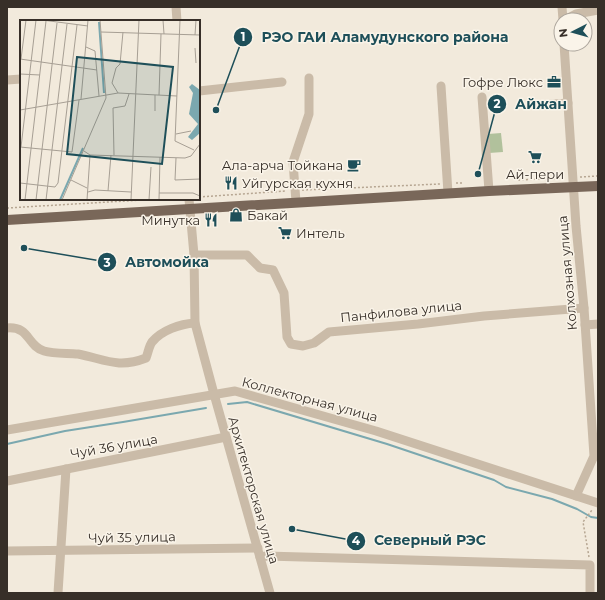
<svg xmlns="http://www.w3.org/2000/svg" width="605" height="600" font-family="Montserrat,sans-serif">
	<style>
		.green { fill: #b1c19c }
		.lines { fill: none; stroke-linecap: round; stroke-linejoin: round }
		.stream { stroke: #7ba8af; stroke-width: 2 }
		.path { stroke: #b6a692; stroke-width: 1.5; stroke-dasharray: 2 2; stroke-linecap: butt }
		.minor { stroke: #cabba8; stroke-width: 9 }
		.major { stroke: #796759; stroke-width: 10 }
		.labels { text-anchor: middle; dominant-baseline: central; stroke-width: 3; stroke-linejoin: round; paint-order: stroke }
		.poi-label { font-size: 13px; fill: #372f28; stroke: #faf4e9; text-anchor: end }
		.street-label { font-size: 13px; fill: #372f28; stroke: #faf4e9 }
		.inset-river { fill: none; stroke: #7ba8af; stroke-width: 2 }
		.inset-road { fill: none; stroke: #a79f94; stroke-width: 1 }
		.view { fill: #1e4f59; fill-opacity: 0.15; stroke: #1e4f59; stroke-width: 2 }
		.inset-edge { fill: none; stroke: #372f28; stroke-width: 2 }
		.leader { fill: none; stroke: #1e4f59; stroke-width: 1.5 }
		.callout-dot { fill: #1e4f59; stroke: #faf4e9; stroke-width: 1.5 }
		.mark-label { font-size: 12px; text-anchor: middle; font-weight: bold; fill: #fff }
		.callout-label { font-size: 14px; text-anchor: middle; font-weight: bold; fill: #1e4f59; stroke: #faf4e9; stroke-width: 3; stroke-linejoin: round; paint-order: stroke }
	</style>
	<rect width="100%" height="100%" fill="#f2eadc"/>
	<polygon class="green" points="501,133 503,152 489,153 488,134"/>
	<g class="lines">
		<g class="stream">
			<polyline points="228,404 247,402 387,444 494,480 506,487 552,499 577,509 591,517 598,518"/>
			<polyline points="7,444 65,431 123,422 206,408"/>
		</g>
		<g class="path">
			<polyline points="580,177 598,176"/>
			<polyline points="518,180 564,178"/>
			<polyline points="456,183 464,183"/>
			<polyline points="302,190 440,184"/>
			<polyline points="199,197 286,191"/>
			<polyline points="7,208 159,199"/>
			<polyline points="589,557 583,522 592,510"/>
		</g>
		<g class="minor">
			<polyline points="176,7 177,21"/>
			<polyline points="562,7 563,20"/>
			<polyline points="565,20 576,14 598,10"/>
			<polyline points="564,44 576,226 584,308 594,456 576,496"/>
			<polyline points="7,80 21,79"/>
			<polyline points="441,86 448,193"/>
			<polyline points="199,91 282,82"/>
			<polyline points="482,97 489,191"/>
			<polyline points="542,105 568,103"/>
			<polyline points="189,199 194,255 195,323 214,394 270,593"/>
			<polyline points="296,202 293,162 309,114 309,78"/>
			<polyline points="194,255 247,255 260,268 273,270 284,293 287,337 291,344 303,346 314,343 329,332 418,324 484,316 584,308"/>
			<polyline points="585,325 598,324"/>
			<path d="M7,328C30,326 27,346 44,351C54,354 67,353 78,354C104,359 118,369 146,358C148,353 149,346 152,342C162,330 180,324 195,323"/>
			<polyline points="7,430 235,391 376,431 598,503"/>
			<polyline points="7,481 226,437"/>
			<polyline points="7,551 258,548"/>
			<polyline points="260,557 266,556 590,565 590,593"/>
			<polyline points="58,593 66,469"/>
		</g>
		<polyline class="major" points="7,220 489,191 598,186"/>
	</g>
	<defs>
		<g id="office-bare" transform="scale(1.08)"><path d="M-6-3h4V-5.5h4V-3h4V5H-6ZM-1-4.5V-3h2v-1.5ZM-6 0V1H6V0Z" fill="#1e4f59" stroke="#faf4e9" stroke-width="2.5" paint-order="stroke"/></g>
		<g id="supermarket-bare" transform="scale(1.08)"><path d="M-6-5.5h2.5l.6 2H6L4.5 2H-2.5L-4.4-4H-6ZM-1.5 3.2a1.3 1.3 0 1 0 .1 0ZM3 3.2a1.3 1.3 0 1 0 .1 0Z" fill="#1e4f59" stroke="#faf4e9" stroke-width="2.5" paint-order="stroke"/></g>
		<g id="cafe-bare" transform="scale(1.08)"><path d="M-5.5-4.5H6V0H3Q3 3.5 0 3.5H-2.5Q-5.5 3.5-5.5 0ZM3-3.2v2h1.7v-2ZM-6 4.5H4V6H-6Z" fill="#1e4f59" stroke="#faf4e9" stroke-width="2.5" paint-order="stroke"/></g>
		<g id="restaurant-bare" transform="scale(1.08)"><path d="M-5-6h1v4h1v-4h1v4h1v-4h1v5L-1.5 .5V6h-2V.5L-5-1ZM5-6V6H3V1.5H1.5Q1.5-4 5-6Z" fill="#1e4f59" stroke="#faf4e9" stroke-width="2.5" paint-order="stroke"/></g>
		<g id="shop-bare" transform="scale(1.08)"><path d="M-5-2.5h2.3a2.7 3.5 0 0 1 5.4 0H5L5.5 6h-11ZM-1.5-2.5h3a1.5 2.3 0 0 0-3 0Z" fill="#1e4f59" stroke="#faf4e9" stroke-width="2.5" paint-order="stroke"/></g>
	</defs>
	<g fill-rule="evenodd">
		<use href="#office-bare" x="554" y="82"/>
		<use href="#supermarket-bare" x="535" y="157"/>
		<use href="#cafe-bare" x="354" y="165"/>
		<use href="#restaurant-bare" x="231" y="183"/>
		<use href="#shop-bare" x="236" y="215"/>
		<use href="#restaurant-bare" x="211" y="220"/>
		<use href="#supermarket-bare" x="285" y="233"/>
	</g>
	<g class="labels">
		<g class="poi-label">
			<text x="543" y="82">Гофре Люкс</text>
			<text x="343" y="165">Ала-арча Тойкана</text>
			<text x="535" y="174" text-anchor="middle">Ай-пери</text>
			<text x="242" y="183" text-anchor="start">Уйгурская кухня</text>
			<text x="247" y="215" text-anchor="start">Бакай</text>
			<text x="200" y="220">Минутка</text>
			<text x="296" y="233" text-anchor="start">Интель</text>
		</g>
		<g class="street-label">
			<text transform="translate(567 273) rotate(-95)">Колхозная улица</text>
			<text transform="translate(401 311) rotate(-6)">Панфилова улица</text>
			<text transform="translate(310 399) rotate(15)">Коллекторная улица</text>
			<text transform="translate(114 446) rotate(-10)">Чуй 36 улица</text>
			<text transform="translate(254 490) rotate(74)">Архитекторская улица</text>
			<text transform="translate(132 537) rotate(-1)">Чуй 35 улица</text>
		</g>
	</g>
	<g transform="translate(20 20)">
		<rect width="180" height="180" fill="#f2eadc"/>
		<path d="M172,64L180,70V113L172,120L168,117L178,104L169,94L173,73L169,67Z" fill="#7ba8af"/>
		<path class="inset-river" d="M79,2L84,73M40,180L63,128"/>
		<path class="inset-road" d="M22,0L68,6M143,0L144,14M160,0L155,121L174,130M81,12L180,15M175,15L176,0M66,27L75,31L79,76M175,28L176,43M0,39L77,50M1,39L6,0M0,54L20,55M98,73L92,63L96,48L100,44L103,12M139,75L141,14M61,79L68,0M0,90L98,73L157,76M135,91V75M156,114L171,111M0,127L52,132L59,80M1,127L16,0M64,131L70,135L165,138L171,136L180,124M94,135L93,88L105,86L109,74M156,138L155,160L180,159M51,160L67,168M0,163L35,167L38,163L57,5M88,171L91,135M68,172L75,170L111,172M139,173H173L180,176M5,180L26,1M16,180L37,3M26,180L47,4M42,180L86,78L80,0M67,180L70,135M111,180L119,0M129,180L131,147M139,180L140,137"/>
		<path class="view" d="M57,37L153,47L142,144L47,134Z"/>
		<rect width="180" height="180" class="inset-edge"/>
	</g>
	<path class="leader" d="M216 110L243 37M478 174L497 104M24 248L107 262M292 529L356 541"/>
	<g class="callout-dot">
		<circle cx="216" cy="110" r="4"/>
		<circle cx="478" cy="174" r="4"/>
		<circle cx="24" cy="248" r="4"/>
		<circle cx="292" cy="529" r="4"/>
		<circle cx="243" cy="37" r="10"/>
		<circle cx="497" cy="104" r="10"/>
		<circle cx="107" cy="262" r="10"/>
		<circle cx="356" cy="541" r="10"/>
	</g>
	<g class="mark-label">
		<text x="243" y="41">1</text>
		<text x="497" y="108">2</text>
		<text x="107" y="267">3</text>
		<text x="356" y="545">4</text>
	</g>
	<g class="callout-label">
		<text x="385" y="42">РЭО ГАИ Аламудунского района</text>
		<text x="541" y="109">Айжан</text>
		<text x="167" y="267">Автомойка</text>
		<text x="430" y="545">Северный РЭС</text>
	</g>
	<rect width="605" height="600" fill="none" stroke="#372f28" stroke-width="16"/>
	<g transform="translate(573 32) rotate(264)"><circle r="19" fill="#faf4e9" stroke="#aca59c"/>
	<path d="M0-3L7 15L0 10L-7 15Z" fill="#1e4f59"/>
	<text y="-6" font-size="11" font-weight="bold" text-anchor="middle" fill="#372f28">N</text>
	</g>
</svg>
